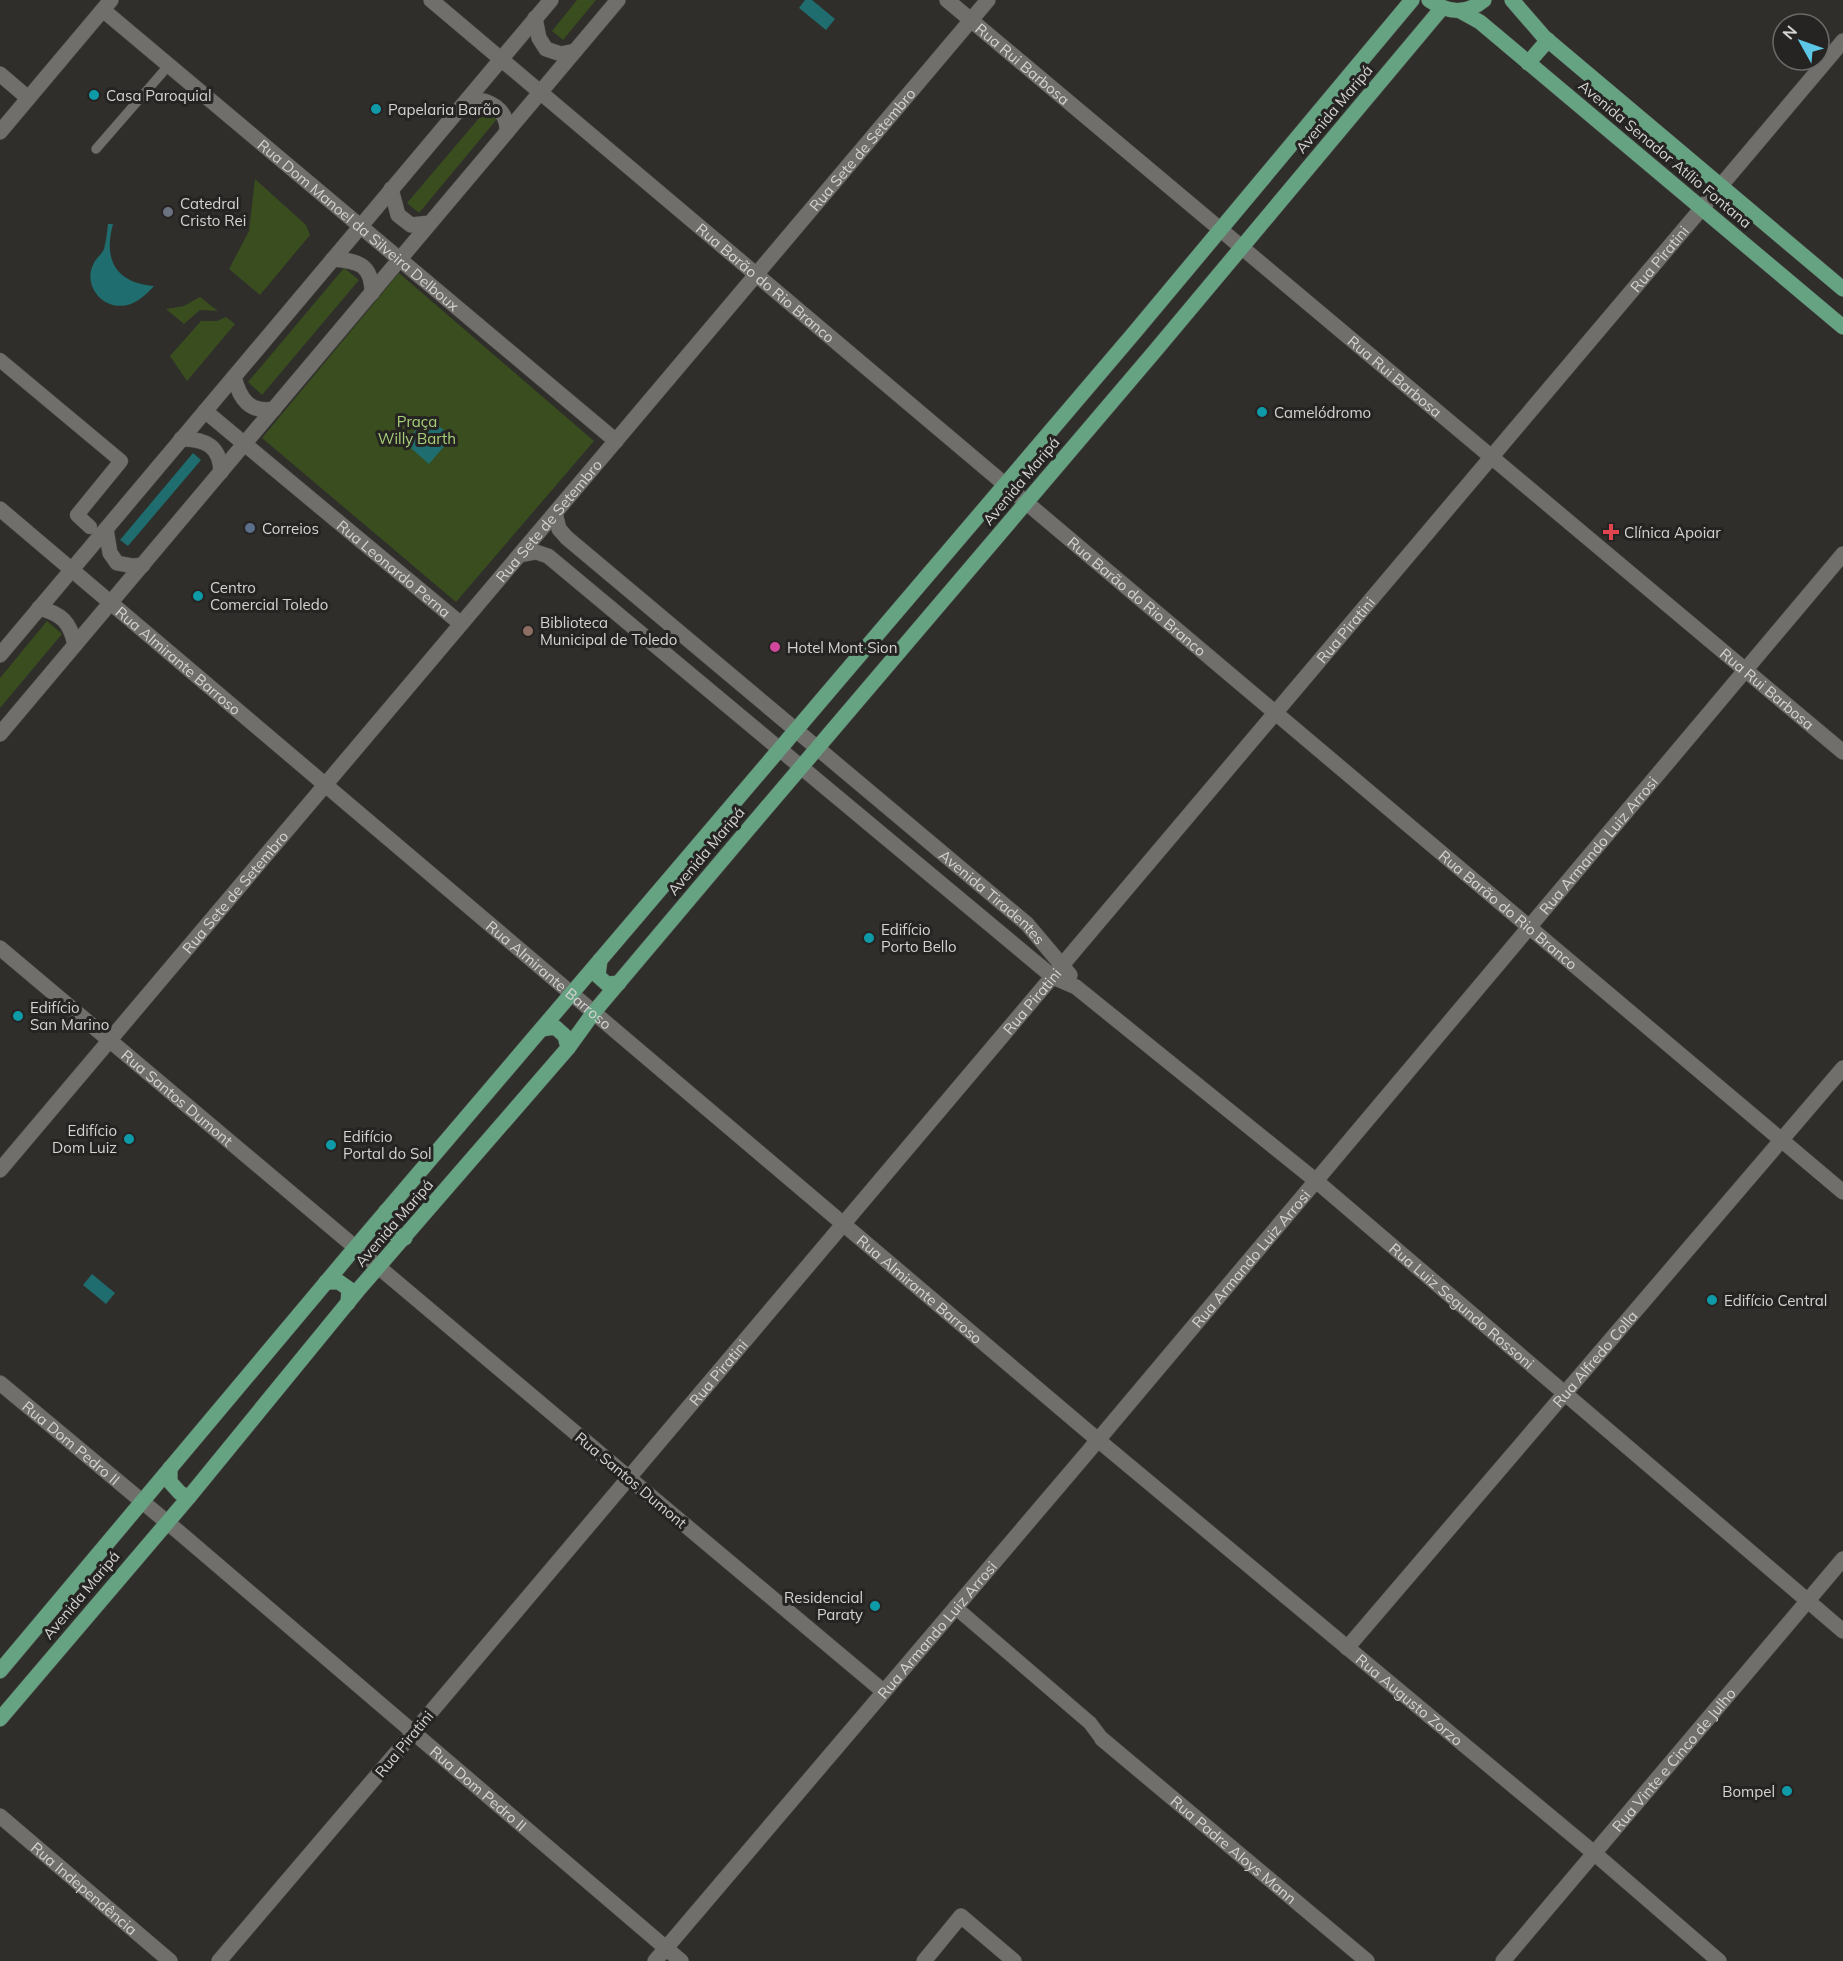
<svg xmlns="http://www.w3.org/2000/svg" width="1843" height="1961" font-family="Mulish,sans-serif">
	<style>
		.green { fill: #394d1f }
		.water { fill: #1f6d6e }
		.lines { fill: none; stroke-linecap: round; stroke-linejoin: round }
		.service-casing { stroke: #4c4b49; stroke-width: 10 }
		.pedestrian-casing { stroke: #4c4b49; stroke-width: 15 }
		.minor-casing { stroke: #4c4b49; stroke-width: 16 }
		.tertiary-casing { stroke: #4c4b49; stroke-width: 16 }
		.primary-casing { stroke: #4c4b49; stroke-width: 16 }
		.service { stroke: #716f6c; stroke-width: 9 }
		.pedestrian { stroke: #716f6c; stroke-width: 14 }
		.minor { stroke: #716f6c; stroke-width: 15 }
		.tertiary { stroke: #716f6c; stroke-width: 15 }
		.primary { stroke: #66a382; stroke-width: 15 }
		.culture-dot { fill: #0f9aa8; stroke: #262422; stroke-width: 2 }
		.worship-dot { fill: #6b7280; stroke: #262422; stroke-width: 2 }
		.service-dot { fill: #5c6f8a; stroke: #262422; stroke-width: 2 }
		.health-dot { fill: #e0444e; stroke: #262422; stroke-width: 2 }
		.education-dot { fill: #8d6e63; stroke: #262422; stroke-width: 2 }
		.hotel-dot { fill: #d1479c; stroke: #262422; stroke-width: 2 }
		.labels { text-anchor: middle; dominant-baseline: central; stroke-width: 6; stroke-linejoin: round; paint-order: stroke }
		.street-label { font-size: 15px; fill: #d4d3d1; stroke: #262422 }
		.poi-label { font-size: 15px; fill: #d4d3d1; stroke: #262422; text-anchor: start }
		.park-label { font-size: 15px; fill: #a7cf78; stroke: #262422 }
	</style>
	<rect width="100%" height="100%" fill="#2f2e2b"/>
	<g class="green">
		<polygon points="577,0 596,0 563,40 552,31"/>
		<polygon points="486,110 497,119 419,213 407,203"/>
		<polygon points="255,179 306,225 310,235 260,295 229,269 249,231"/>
		<polygon points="344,268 359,280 262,395 248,382"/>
		<polygon points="399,273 594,441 456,602 262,438"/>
		<polygon points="200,297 218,311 200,310 184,324 166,309 184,306"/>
		<polygon points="226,317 235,324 187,381 170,356 201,321 217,321"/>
		<polygon points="47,621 62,634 0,708 0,678"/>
	</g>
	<g class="water">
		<polygon points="805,0 812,0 835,19 826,30 799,8"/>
		<path d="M108,224H113C103,260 116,283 154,286C143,298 131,309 113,305C96,301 85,281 93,265C95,259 102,254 104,249C106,241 107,234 108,224Z"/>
		<polygon points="427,416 452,437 429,464 405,443"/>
		<polygon points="193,453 201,460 128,546 120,540"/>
		<polygon points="92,1274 115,1293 106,1304 83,1285"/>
	</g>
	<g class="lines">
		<g class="service-casing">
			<polyline id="service" points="96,149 169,65"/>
		</g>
		<g class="pedestrian-casing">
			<g id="pedestrian">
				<polyline points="0,360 121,461 77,515 90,527"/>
				<polyline points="955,1607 1090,1723 1102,1739"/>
			</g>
		</g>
		<g class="minor-casing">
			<g id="minor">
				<path id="s1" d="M431,0L1843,1192"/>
				<path id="s2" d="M947,0L1843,752"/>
				<path id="s3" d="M103,10L616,441"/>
				<polyline points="535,18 539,38 546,49 561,54 575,51"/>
				<polyline points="0,74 28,98"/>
				<path d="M467,100C489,98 508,109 507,132"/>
				<polyline points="0,132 111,0"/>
				<polyline points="391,189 398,215 411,225 430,223"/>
				<path d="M333,259C358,261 372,264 372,293"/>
				<path d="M234,377C240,399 249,413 274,409"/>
				<path id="s4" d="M205,411L461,624"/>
				<path d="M181,439C206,439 220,446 221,472"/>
				<path id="s5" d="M0,509L1098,1440L1594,1853L1719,1961"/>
				<path id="s6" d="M555,513L559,529L567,538L1027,924L1070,975"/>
				<polyline points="106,529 110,553 117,563 133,566 143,565"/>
				<path id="s7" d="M520,555L536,552L548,556L1053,977L1076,987L1315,1180L1843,1631"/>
				<path d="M39,608C62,614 70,622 75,645"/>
				<polyline points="0,655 551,0"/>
				<polyline points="0,734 618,0"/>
				<path id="s8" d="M0,1170L988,0"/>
				<polyline points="629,1478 883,1691"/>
				<path id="s9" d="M1347,1648L1843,1068"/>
				<path id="s10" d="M1102,1739L1367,1961"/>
				<path id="s11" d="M0,1816L170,1961"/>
				<polyline points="219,1961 414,1732"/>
				<path id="s12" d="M655,1961L1098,1440L1843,554"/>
				<polyline points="924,1961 961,1916 1014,1961"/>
				<path id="s13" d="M1503,1961L1843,1559"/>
			</g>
		</g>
		<g class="tertiary-casing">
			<g id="tertiary">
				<path id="s14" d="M0,948L629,1478"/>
				<path id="s15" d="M0,1383L180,1533L681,1961"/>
				<path id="s16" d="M414,1732L1843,41"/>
			</g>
		</g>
		<g class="primary-casing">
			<g id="primary">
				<path d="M1429,0C1448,13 1466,15 1484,0"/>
				<polyline points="1512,0 1544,37 1843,289"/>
				<polyline points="1462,12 1480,22 1843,327"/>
				<polyline points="1528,63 1548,40"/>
				<polyline points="600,960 598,976 607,984 619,983"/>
				<polyline points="542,1029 555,1027 565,1036 568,1048"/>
				<path d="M386,1211C386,1228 388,1233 405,1238"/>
				<polyline points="326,1282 339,1282 349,1289 348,1303"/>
				<polyline points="170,1468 170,1482 180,1493 189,1497"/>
				<polyline points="0,1671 354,1249 1134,333 1412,0"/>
				<polyline points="0,1719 189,1497 359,1289 568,1048 594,1012 745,833 1155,351 1442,8"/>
			</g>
		</g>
		<use href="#service" class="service"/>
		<use href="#pedestrian" class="pedestrian"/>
		<use href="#minor" class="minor"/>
		<use href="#tertiary" class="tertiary"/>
		<use href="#primary" class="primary"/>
	</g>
	<g class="culture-dot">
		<circle cx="94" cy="95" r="6"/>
		<circle cx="376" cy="109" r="6"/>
		<circle cx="1262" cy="412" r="6"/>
		<circle cx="198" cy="596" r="6"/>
		<circle cx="869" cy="938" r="6"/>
		<circle cx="18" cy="1016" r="6"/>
		<circle cx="129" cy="1139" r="6"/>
		<circle cx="331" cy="1145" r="6"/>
		<circle cx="1712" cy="1300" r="6"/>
		<circle cx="875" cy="1606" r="6"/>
		<circle cx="1787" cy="1791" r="6"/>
	</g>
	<circle class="worship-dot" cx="168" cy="212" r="6"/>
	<circle class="service-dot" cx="250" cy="528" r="6"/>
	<path class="health-dot" d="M1608 523h6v6h6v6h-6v6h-6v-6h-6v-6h6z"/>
	<circle class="education-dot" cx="528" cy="631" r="6"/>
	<circle class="hotel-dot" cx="775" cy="647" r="6"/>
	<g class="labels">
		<g class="street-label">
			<text stroke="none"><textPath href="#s2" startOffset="99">Rua Rui Barbosa</textPath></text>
			<text transform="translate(1334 109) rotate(-50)">Avenida Maripá</text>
			<text stroke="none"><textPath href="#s8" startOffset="1336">Rua Sete de Setembro</textPath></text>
			<text transform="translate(1665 154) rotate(40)">Avenida Senador Atílio Fontana</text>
			<text stroke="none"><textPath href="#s3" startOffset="334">Rua Dom Manoel da Silveira Delboux</textPath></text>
			<text stroke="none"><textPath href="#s16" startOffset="1929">Rua Piratini</textPath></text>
			<text stroke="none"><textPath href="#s1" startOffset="438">Rua Barão do Rio Branco</textPath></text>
			<text stroke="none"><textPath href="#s2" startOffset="585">Rua Rui Barbosa</textPath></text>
			<text transform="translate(1021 481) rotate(-50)">Avenida Maripá</text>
			<text stroke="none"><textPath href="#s8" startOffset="850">Rua Sete de Setembro</textPath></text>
			<text stroke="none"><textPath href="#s4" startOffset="246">Rua Leonardo Perna</textPath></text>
			<text stroke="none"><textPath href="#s1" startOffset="924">Rua Barão do Rio Branco</textPath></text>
			<text stroke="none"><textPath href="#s16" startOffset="1443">Rua Piratini</textPath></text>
			<text stroke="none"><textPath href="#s5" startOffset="234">Rua Almirante Barroso</textPath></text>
			<text stroke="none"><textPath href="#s2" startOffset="1071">Rua Rui Barbosa</textPath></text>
			<text stroke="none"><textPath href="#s12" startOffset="1461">Rua Armando Luiz Arrosi</textPath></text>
			<text transform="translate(706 851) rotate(-50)">Avenida Maripá</text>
			<text stroke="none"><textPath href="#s8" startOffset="364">Rua Sete de Setembro</textPath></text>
			<text stroke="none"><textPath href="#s6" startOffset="585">Avenida Tiradentes</textPath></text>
			<text stroke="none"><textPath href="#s1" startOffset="1410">Rua Barão do Rio Branco</textPath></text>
			<text stroke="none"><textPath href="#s5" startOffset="720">Rua Almirante Barroso</textPath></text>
			<text stroke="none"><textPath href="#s16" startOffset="957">Rua Piratini</textPath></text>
			<text stroke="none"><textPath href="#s14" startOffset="232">Rua Santos Dumont</textPath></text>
			<text transform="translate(394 1223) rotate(-49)">Avenida Maripá</text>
			<text stroke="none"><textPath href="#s12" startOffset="921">Rua Armando Luiz Arrosi</textPath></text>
			<text stroke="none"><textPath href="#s5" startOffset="1206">Rua Almirante Barroso</textPath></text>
			<text stroke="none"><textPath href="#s7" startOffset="1212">Rua Luiz Segundo Rossoni</textPath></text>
			<text stroke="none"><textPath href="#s9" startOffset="381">Rua Alfredo Colla</textPath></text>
			<text stroke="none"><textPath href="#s16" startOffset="471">Rua Piratini</textPath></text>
			<text stroke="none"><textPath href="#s15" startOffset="93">Rua Dom Pedro II</textPath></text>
			<text transform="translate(631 1480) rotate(40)">Rua Santos Dumont</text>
			<text transform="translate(81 1595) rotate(-50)">Avenida Maripá</text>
			<text stroke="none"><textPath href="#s12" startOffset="435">Rua Armando Luiz Arrosi</textPath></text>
			<text stroke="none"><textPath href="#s5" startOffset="1845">Rua Augusto Zorzo</textPath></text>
			<text transform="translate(404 1744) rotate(-50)">Rua Piratini</text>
			<text stroke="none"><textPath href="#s13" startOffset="264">Rua Vinte e Cinco de Julho</textPath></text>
			<text stroke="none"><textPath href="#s15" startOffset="627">Rua Dom Pedro II</textPath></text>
			<text stroke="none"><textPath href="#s10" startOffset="172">Rua Padre Aloys Mann</textPath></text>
			<text stroke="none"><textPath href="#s11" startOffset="111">Rua Independência</textPath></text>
		</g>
		<g class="poi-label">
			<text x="106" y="95">Casa Paroquial</text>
			<text x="388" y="109">Papelaria Barão</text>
			<text x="180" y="203">Catedral<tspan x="180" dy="17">Cristo Rei</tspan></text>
			<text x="1274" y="412">Camelódromo</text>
			<text x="262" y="528">Correios</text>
			<text x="1624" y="532">Clínica Apoiar</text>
			<text x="210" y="587">Centro<tspan x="210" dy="17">Comercial Toledo</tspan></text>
			<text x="540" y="622">Biblioteca<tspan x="540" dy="17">Municipal de Toledo</tspan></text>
			<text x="787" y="647">Hotel Mont Sion</text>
			<text x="881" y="929">Edifício<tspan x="881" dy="17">Porto Bello</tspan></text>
			<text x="30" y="1007">Edifício<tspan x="30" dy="17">San Marino</tspan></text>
			<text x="117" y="1130" text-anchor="end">Edifício<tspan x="117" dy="17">Dom Luiz</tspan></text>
			<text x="343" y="1136">Edifício<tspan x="343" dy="17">Portal do Sol</tspan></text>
			<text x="1724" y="1300">Edifício Central</text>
			<text x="863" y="1597" text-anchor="end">Residencial<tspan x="863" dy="17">Paraty</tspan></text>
			<text x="1775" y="1791" text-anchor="end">Bompel</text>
		</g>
		<g class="park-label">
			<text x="417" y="421">Praça<tspan x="417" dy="17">Willy Barth</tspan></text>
		</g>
	</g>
	<g transform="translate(1801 42) rotate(310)"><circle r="28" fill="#262422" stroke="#6c6a68" stroke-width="1.5"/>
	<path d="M0-4.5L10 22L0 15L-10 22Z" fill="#5cc7e7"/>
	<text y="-9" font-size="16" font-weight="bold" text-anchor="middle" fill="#d4d3d1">N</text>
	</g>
</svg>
